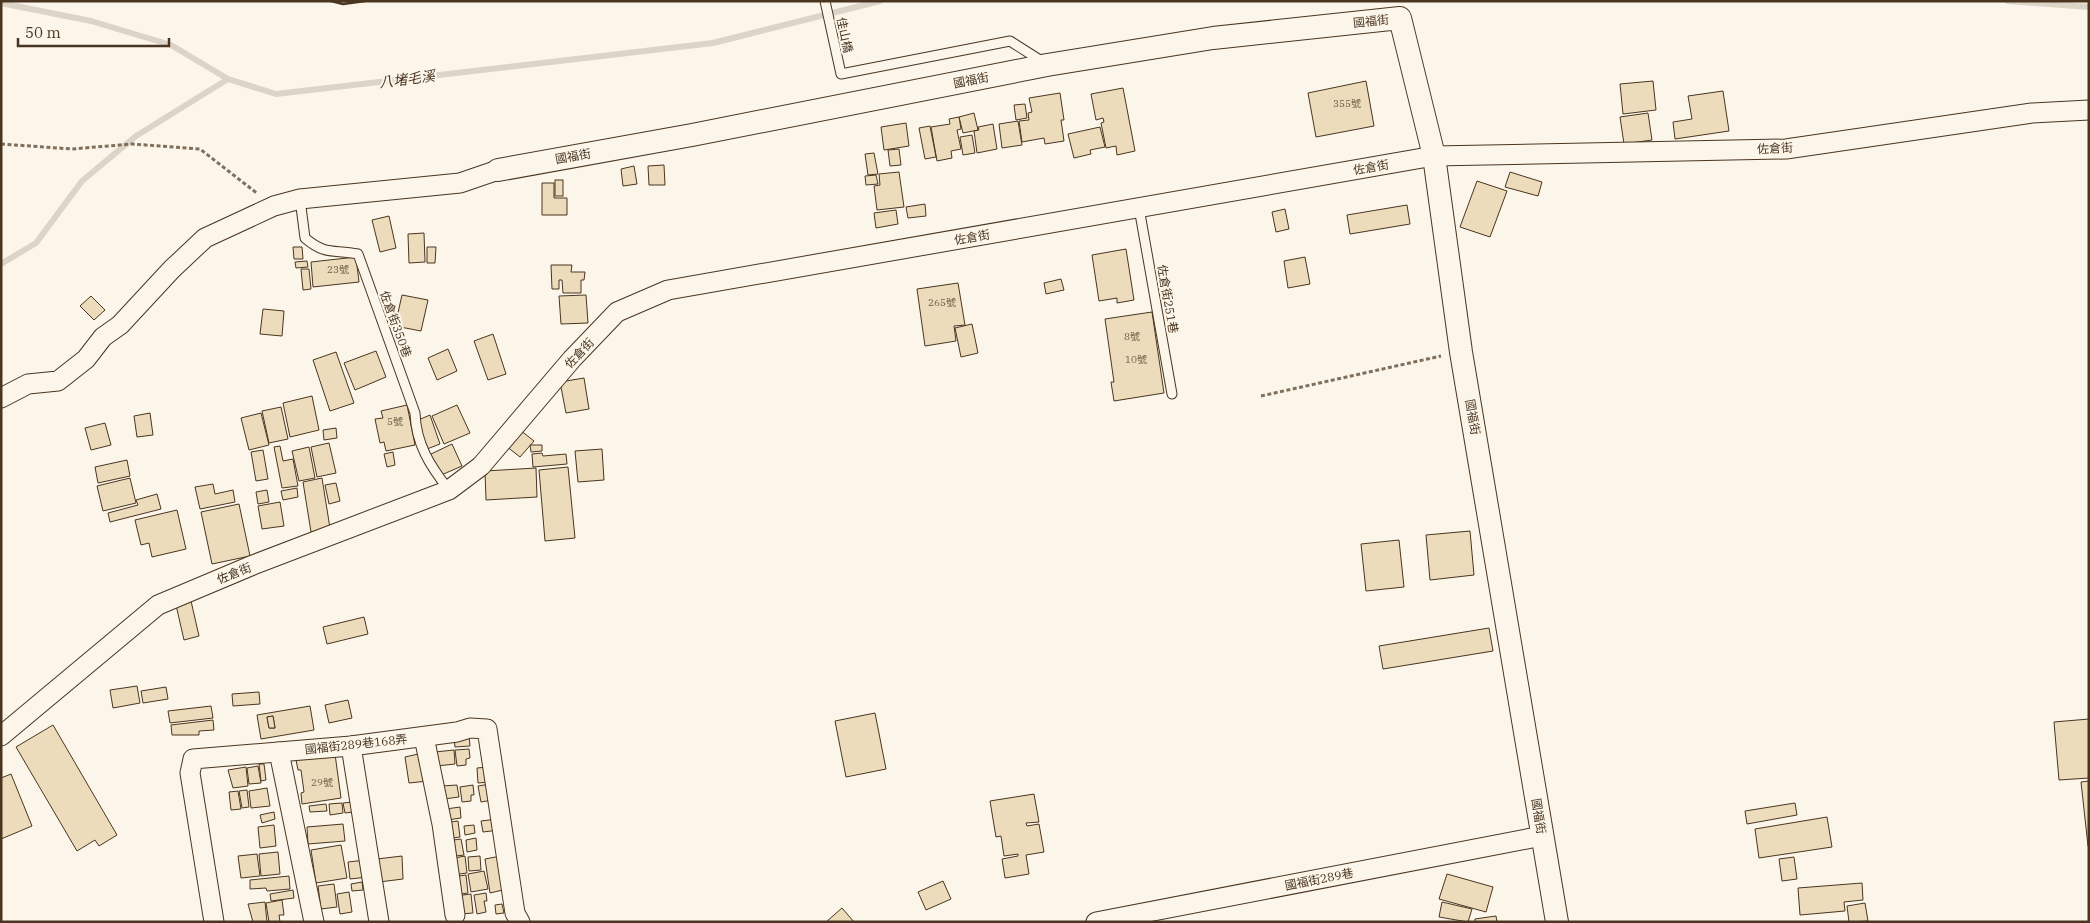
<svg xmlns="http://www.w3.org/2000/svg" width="2090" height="923" font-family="'IBM Plex Serif','Noto Sans TC',serif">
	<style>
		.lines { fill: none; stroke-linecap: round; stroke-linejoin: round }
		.stream { stroke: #dcd4c6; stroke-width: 6 }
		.building { fill: #ecdcbc; stroke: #4a3520; fill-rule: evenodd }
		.service-casing { stroke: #4a3520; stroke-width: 11 }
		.minor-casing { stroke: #4a3520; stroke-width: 21 }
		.tertiary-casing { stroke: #4a3520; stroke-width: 24 }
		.path { stroke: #7f6f5c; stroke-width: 3; stroke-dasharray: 4 2.5; stroke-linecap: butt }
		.service { stroke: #fbf6e9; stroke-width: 9 }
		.minor { stroke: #fbf6e9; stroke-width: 19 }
		.tertiary { stroke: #fbf6e9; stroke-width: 22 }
		.wall { stroke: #4a3520; stroke-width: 2.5 }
		.labels { text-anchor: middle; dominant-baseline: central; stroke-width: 4; stroke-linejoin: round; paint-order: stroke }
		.number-label { font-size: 10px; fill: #725f47 }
		.street-label { font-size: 12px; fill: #4a3520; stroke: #fbf6e9 }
		.water-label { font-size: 14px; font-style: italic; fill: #4a3520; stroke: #fbf6e9 }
	</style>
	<rect width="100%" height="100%" fill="#fbf6e9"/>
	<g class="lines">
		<g class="stream">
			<polyline points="2008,1 2089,7"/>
			<polyline points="1,3 91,21 171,45 228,79"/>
			<polyline points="1,264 36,243 82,181 136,136 228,79 276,94 713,43 880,1"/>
		</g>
	</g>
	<g class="building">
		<polygon points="1366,81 1374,126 1316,137 1308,93"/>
		<polygon points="1653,81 1656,110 1623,114 1620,84"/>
		<polygon points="1123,88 1135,151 1117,155 1116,146 1106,148 1101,123 1104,122 1103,118 1096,120 1091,94"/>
		<polygon points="1723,91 1729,131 1675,139 1673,122 1692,119 1688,96"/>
		<polygon points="1060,93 1064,120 1061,120 1064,141 1045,144 1044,138 1022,142 1019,121 1029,120 1028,113 1032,112 1029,98"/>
		<polygon points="1025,104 1027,118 1016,120 1014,105"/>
		<polygon points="974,113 978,130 963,133 959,117"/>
		<polygon points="1648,113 1652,140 1624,144 1620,117"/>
		<polygon points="959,117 961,129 957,130 961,149 951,151 952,158 937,161 931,127 950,124 949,119"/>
		<polygon points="1018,121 1022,145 1002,148 999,124"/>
		<polygon points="906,123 909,146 884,150 881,127"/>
		<polygon points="993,124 997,149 977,153 974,131 979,130 978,127"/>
		<polygon points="930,126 936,157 925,159 919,128"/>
		<polygon points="1100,127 1105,147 1090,150 1091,154 1074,158 1068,134"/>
		<polygon points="972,135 975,153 963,155 960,137"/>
		<polygon points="899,149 901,165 890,166 888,150"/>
		<polygon points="874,153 878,174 868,175 865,154"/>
		<polygon points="664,165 665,185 649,185 648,166"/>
		<polygon points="634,166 637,184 623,186 621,169"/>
		<polygon points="899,172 904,207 877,210 874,186 880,185 879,174"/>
		<polygon points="1510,172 1542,182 1538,196 1505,187"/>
		<polygon points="876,175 878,184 866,185 865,176"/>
		<rect x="555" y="180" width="8" height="16"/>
		<polygon points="1477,181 1507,191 1490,237 1460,227"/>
		<polygon points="542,183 554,183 554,198 567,198 567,215 542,215"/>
		<polygon points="925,204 926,216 908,218 906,207"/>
		<polygon points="1407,205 1410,224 1350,234 1347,215"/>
		<polygon points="1285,209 1289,229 1276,232 1272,212"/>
		<polygon points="896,210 898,224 876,228 874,213"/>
		<polygon points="389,216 396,248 380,252 372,220"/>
		<polygon points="424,233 425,262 409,263 408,234"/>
		<polygon points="293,247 302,247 303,259 294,259"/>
		<polygon points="427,247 436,247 435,263 427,263"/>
		<polygon points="1126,249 1134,300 1117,303 1117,298 1099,301 1092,255"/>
		<polygon points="356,257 359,282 313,287 311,262"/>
		<polygon points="1305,257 1310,284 1288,288 1284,261"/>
		<polygon points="307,261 308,267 296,268 295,262"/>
		<polygon points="551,265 572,265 571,272 585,272 584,280 581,280 581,293 563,293 562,280 559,280 559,289 552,289"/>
		<polygon points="301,269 309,269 311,289 303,290"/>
		<polygon points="1061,279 1064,290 1046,294 1044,283"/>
		<polygon points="958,283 965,325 954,326 956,341 925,346 917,289"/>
		<polygon points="402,295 428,300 421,331 395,326"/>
		<polygon points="586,295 588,323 561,324 559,296"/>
		<polygon points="91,296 105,310 94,320 80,306"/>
		<polygon points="263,309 284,311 282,336 260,334"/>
		<polygon points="1152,312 1164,393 1114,401 1111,382 1114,382 1105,319"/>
		<polygon points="972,324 978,353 961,357 955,328"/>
		<polygon points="493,334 506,374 488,380 474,341"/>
		<polygon points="448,349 457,371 437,380 428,358"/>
		<polygon points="376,351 386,377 355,390 344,363"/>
		<polygon points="336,352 354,403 330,411 313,360"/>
		<polygon points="584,378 589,409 566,413 560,382"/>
		<polygon points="312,396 319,430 290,437 283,403"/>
		<polygon points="407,405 415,445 386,451 384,442 380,443 375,419 383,418 381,411"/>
		<polygon points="457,405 470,433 444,444 432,416"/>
		<polygon points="281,407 288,439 269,443 262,411"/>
		<polygon points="150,413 153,435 137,437 134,416"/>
		<polygon points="261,413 269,445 249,450 241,418"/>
		<polygon points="430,415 440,444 427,449 416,421"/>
		<polygon points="105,423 111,445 91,450 85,428"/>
		<polygon points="336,428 337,438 324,440 323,430"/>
		<polygon points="520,430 534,441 520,457 506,446"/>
		<polygon points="329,443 336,473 317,477 311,447"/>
		<polygon points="452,444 462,466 439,476 429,455"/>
		<polygon points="530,445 542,445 542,451 531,452"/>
		<polygon points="280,446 283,461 293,459 298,486 282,488 274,447"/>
		<polygon points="309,447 315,478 299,481 292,451"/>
		<polygon points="602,449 604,480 578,482 575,451"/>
		<polygon points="263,450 268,479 256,481 251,452"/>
		<polygon points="393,452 395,465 387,467 384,454"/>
		<polygon points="542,453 543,456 566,454 567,464 533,467 532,454"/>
		<polygon points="127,460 130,476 98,483 95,467"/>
		<polygon points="568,467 575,538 545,541 539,470"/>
		<polygon points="536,468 537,497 486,500 485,471"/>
		<polygon points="130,478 136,503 103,511 97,486"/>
		<polygon points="322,478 330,528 311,532 303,482"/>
		<polygon points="336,483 340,501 329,504 325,485"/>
		<polygon points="213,484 215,494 233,490 235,502 200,509 195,487"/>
		<polygon points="297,488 298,497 283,500 281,491"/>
		<polygon points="267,490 269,502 258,504 256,492"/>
		<polygon points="157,494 161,509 110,522 108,513 138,505 136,500"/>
		<polygon points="280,502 284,526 262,529 258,506"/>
		<polygon points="239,504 250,556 212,564 201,512"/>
		<polygon points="177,510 186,549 152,557 149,543 141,545 135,520"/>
		<polygon points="1470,531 1474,575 1430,580 1426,535"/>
		<polygon points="1399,540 1404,587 1366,591 1361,544"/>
		<polygon points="191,601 199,636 184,640 176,605"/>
		<polygon points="364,617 368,634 327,644 323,627"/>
		<polygon points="1489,628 1493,651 1383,669 1379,646"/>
		<polygon points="137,686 140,703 113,708 110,690"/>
		<polygon points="166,687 168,699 143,703 141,691"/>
		<polygon points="259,692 260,704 233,706 232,694"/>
		<polygon points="348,700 352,718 329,723 325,705"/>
		<polygon points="211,706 213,718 170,723 168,711"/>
		<path d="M310,706L314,730L261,739L257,715ZM273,716L275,728H269L267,717Z"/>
		<polygon points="875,713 886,769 846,777 835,721"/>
		<polygon points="273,716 275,728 269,728 267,717"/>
		<polygon points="2089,719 2089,778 2059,780 2054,722"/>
		<polygon points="213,720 214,730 199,731 199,735 172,735 171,725"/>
		<polygon points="53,725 117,835 99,846 95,840 77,851 16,747"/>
		<polygon points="453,728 469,735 470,746 455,747"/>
		<polygon points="469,749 470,758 466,759 466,765 457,766 455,750"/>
		<polygon points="454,750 455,764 437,766 435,752"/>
		<polygon points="423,753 428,781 409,783 405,757"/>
		<polygon points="335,754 341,798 302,804 301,793 304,792 301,770 298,770 296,760"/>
		<polygon points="259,764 264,764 266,780 261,781"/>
		<polygon points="258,766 261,783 249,784 247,768"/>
		<polygon points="246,767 248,786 233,788 228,770"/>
		<polygon points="488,767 490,782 478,783 477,768"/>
		<polygon points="11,774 32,826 1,839 1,778"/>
		<polygon points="2089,781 2089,846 2088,846 2081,782"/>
		<polygon points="490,784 493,800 481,802 478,786"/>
		<polygon points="457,785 459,797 444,799 442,786"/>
		<polygon points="473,785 474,795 471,795 471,801 462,802 460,787"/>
		<polygon points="267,788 270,806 251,808 249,791"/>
		<polygon points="247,790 249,807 242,808 239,791"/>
		<polygon points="238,791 241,809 231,810 229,792"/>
		<polygon points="1034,794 1039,822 1026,823 1027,826 1039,824 1044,852 1026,855 1029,874 1005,878 1002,859 1018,856 1018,854 1004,856 1001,836 996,837 990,801"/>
		<polygon points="352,802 353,812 345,813 343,803"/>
		<polygon points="342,803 343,813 330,815 329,804"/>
		<polygon points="1795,803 1797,815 1747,824 1745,811"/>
		<polygon points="326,804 327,811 310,812 309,806"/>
		<polygon points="460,807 461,818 447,820 446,809"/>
		<polygon points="274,812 275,819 262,823 260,815"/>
		<polygon points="1827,817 1832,847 1759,858 1755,829"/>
		<polygon points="497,819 499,830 483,832 481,821"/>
		<polygon points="458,821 460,837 446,839 443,823"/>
		<polygon points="343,824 345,841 308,844 307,827"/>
		<polygon points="274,825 276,846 260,848 258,827"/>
		<polygon points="474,825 475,833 465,835 464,826"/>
		<polygon points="476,838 477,850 467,852 466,840"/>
		<polygon points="461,839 464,855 448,857 446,841"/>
		<polygon points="341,845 347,878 316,883 311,850"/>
		<polygon points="278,852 280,874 261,876 259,854"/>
		<polygon points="257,854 260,876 241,878 238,856"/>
		<polygon points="402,856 403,879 379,882 377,859"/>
		<polygon points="465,856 467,873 452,875 449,859"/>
		<polygon points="480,856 481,870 469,871 468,857"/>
		<polygon points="501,856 507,889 490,893 485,859"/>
		<polygon points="1794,857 1797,879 1782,881 1779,859"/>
		<polygon points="366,860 368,877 350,879 348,862"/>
		<polygon points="484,871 488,889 471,892 468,874"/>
		<polygon points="1447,874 1493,887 1486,912 1439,899"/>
		<polygon points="466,875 468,893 454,895 452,877"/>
		<polygon points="289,876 290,889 267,891 266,888 250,889 250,880"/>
		<polygon points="943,881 951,899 926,910 918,892"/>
		<polygon points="362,882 363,890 352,891 351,884"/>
		<polygon points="1862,883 1863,900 1844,902 1845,911 1800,915 1798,888"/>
		<polygon points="334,884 337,907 321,909 318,886"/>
		<polygon points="293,890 294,898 271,901 270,894"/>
		<polygon points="349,892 352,912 340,914 337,894"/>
		<polygon points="486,893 487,901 484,901 486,912 477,914 474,895"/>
		<polygon points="471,894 473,913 460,914 455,896"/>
		<polygon points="282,900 284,915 279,915 280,922 269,922 266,903"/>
		<polygon points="265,902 267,922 253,922 248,904"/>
		<polygon points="1442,902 1472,909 1468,922 1439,917"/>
		<polygon points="1865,903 1868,921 1849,922 1847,906"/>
		<polygon points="502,904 504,913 496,914 495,905"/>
		<polygon points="842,908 854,922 826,922"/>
		<polygon points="1496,916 1497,922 1475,922 1475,919"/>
	</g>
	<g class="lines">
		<g class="service-casing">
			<g id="service">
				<polyline points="825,1 841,74 1010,41 1043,62"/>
				<path d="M300,199L305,238C326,256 334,249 358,254L415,413C416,444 430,466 449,490"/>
				<polyline points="1139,208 1172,394"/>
			</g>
		</g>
		<g class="minor-casing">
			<g id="minor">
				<polyline points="1,398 28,384 58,381 86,359 103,337 120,325 172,269 205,238 274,206 300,199 460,183 498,170"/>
				<polyline points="1,736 158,605 253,565 449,490 481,466 572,359 617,312 668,290 1434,156 1786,149 2032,113 2089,110"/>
				<polyline points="424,737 442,824 455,915"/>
				<polyline points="351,746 379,922"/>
				<polyline points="279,752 314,922"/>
				<polyline points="214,922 190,773 193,759 351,746 457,732 470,728 487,729 515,913 520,922"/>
				<polyline points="1096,922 1542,836"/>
			</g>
		</g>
		<g class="tertiary-casing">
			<polyline id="tertiary" points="498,170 692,135 1047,65 1213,38 1400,18 1434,156 1461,352 1557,922"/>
		</g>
		<g class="path">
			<polyline points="1,144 72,149 132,144 200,149 258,194"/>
			<polyline points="1261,396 1441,356"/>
		</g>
		<use href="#service" class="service"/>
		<use href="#minor" class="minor"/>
		<use href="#tertiary" class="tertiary"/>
		<polyline class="wall" points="331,1 343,4 365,1"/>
	</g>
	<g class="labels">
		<g class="number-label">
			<text x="1347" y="103">355號</text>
			<text x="338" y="269">23號</text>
			<text x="942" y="302">265號</text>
			<text x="1132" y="336">8號</text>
			<text x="1136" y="359">10號</text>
			<text x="395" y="421">5號</text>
			<text x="322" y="782">29號</text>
		</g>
		<g class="street-label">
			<text transform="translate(1371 21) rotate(-6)">國福街</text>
			<text transform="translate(845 35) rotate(78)">佳山橋</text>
			<text transform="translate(971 80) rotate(-11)">國福街</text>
			<text transform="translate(1775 148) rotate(-3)">佐倉街</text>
			<text transform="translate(573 156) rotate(-10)">國福街</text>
			<text transform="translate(1371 167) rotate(-10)">佐倉街</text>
			<text transform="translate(972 237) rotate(-10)">佐倉街</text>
			<text transform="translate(1168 299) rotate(80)">佐倉街251巷</text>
			<text transform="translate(396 324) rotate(70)">佐倉街350巷</text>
			<text transform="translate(579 353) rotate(-47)">佐倉街</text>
			<text transform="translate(1473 417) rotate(80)">國福街</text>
			<text transform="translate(234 573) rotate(-22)">佐倉街</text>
			<text transform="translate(356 744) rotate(-6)">國福街289巷168弄</text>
			<text transform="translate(1539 816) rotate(81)">國福街</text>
			<text transform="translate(1319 879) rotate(-11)">國福街289巷</text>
		</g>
		<g class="water-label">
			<text transform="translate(407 79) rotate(-7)">八堵毛溪</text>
		</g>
	</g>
	<rect width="2090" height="923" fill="none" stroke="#4a3520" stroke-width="5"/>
	<path d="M18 38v8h151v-8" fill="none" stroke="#4a3520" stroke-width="2.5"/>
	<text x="25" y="38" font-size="15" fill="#4a3520" stroke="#fbf6e9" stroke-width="4" paint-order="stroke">50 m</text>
</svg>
